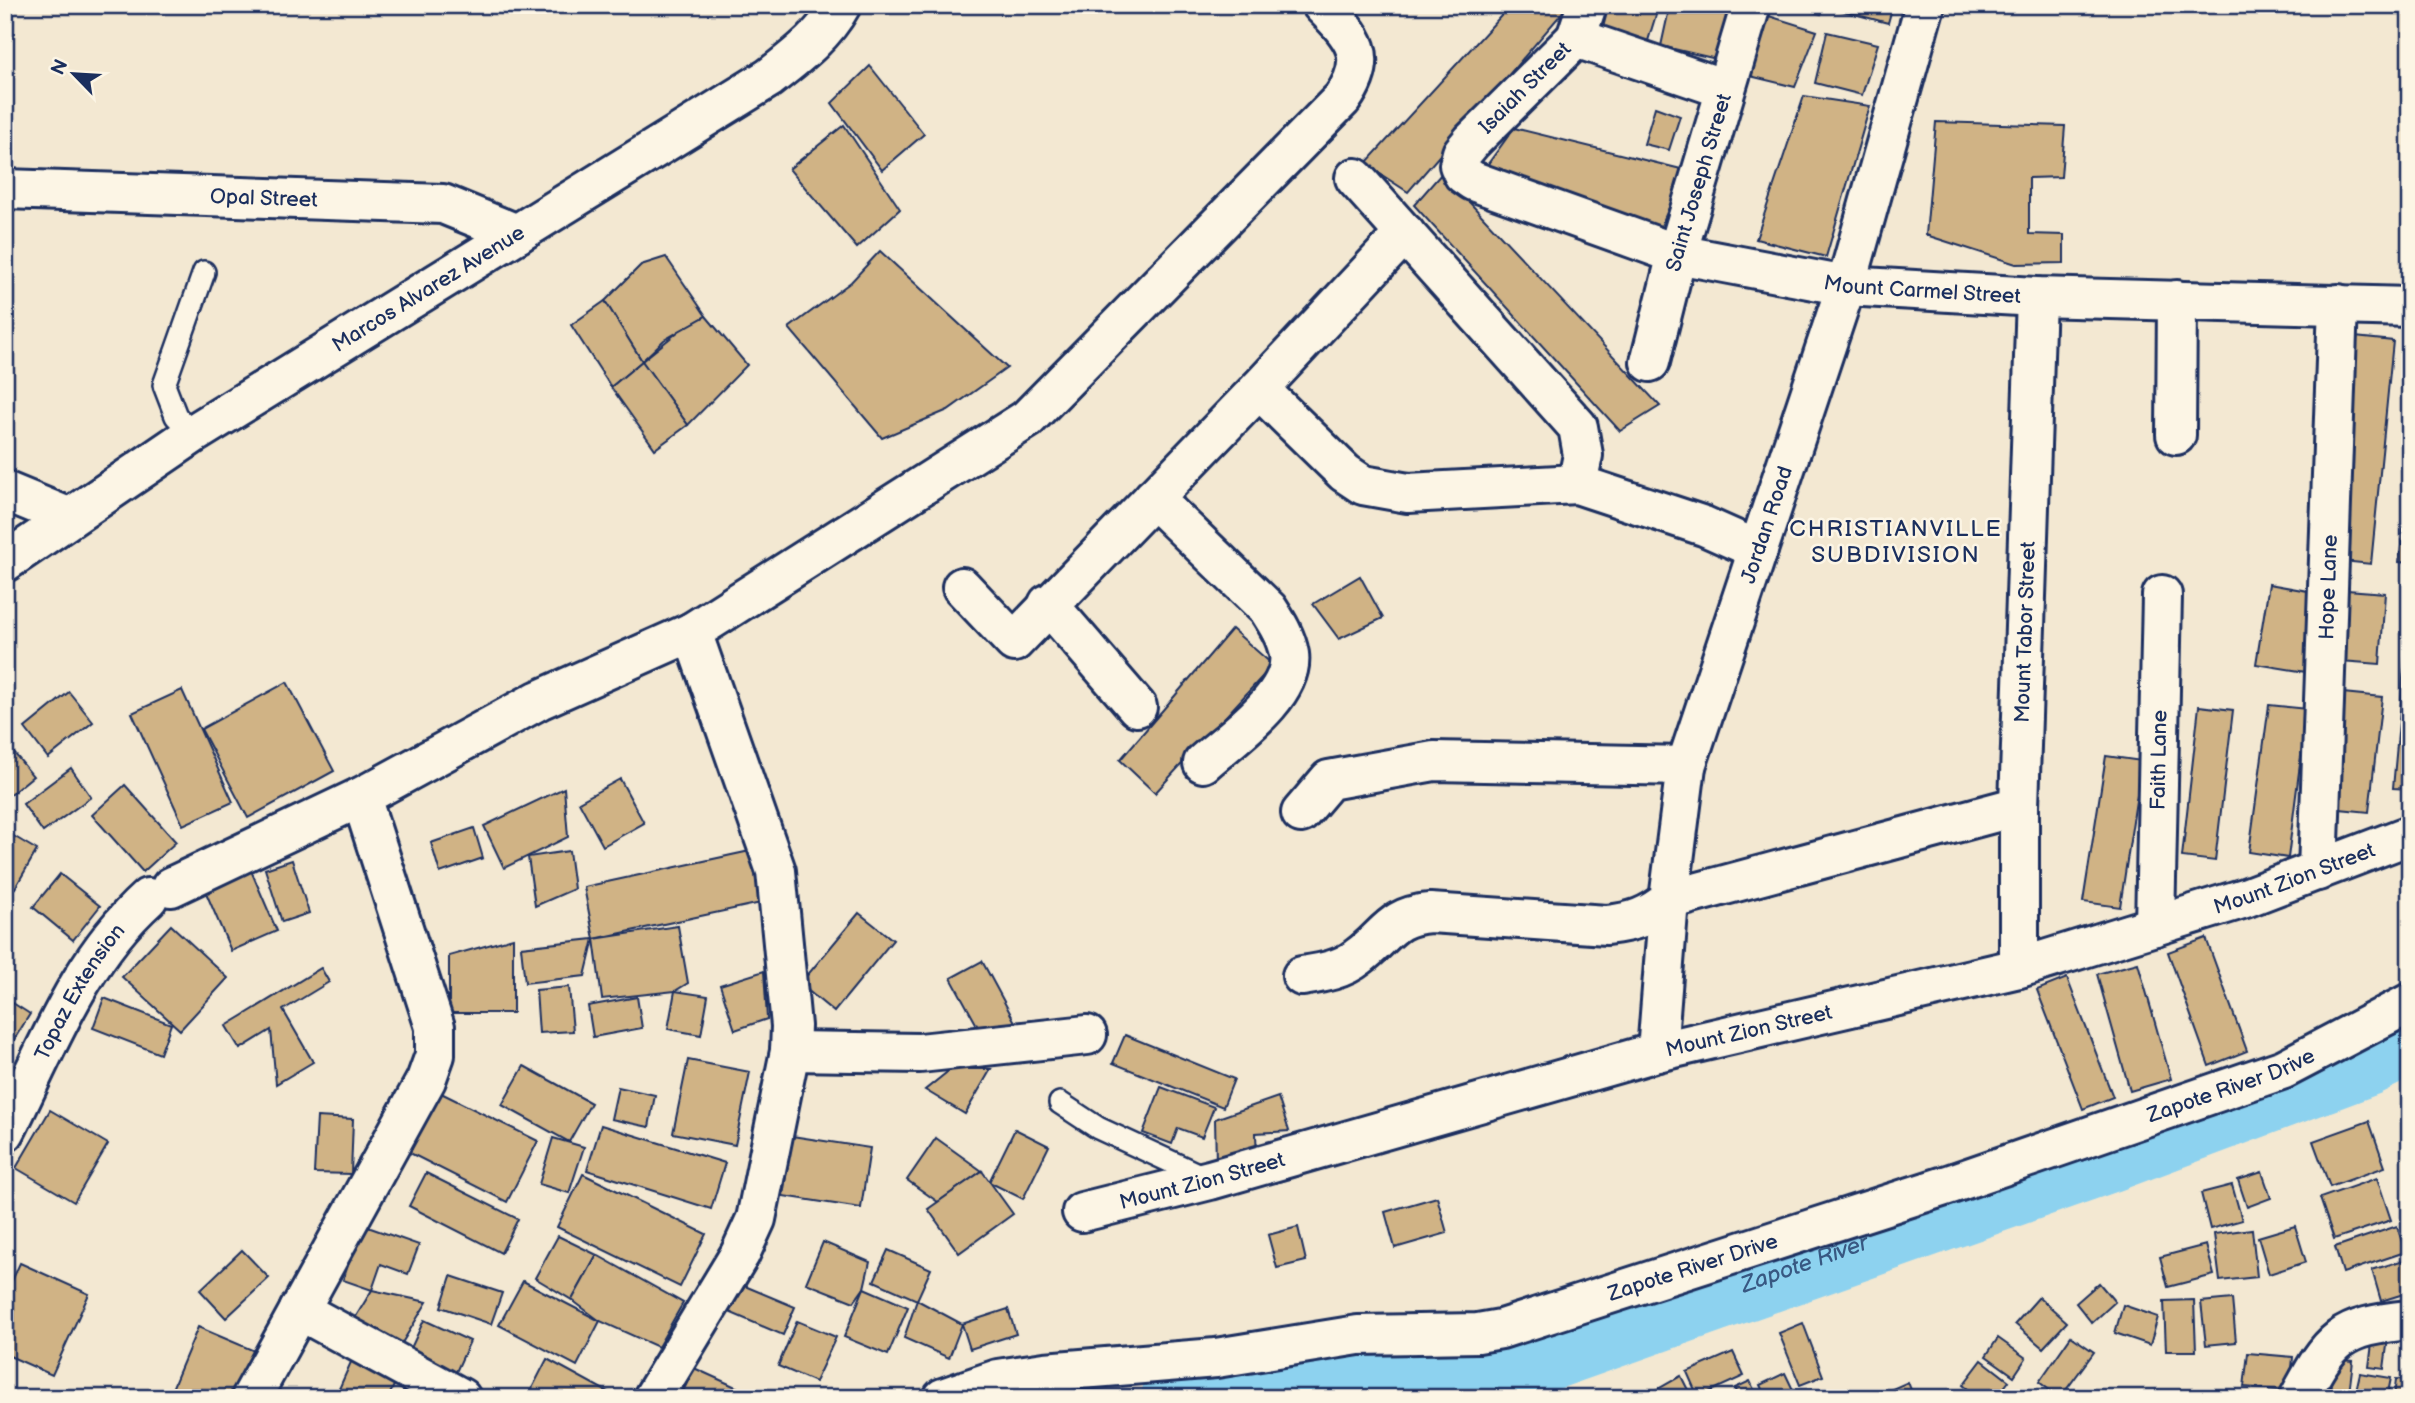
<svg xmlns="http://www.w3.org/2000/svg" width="2415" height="1403" font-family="'Balsamiq Sans',sans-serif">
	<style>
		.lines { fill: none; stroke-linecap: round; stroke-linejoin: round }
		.river { stroke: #8dd2ef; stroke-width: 72 }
		.building { fill: #d0b385; stroke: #1b2f5e; stroke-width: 2 }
		.lane-casing { stroke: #1b2f5e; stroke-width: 26 }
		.street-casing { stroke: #1b2f5e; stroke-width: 44 }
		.secondary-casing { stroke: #1b2f5e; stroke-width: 44 }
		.lane { stroke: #fcf5e5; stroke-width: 21 }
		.street { stroke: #fcf5e5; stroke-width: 38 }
		.secondary { stroke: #fcf5e5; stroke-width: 38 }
		.labels { text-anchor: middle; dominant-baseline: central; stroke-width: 5; stroke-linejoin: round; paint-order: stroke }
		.street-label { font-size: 21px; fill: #1b2f5e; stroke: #fcf5e5 }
		.neighbourhood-label { font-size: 23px; letter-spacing: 2px; fill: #1b2f5e; stroke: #fcf5e5 }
		.water-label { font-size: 23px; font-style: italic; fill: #385882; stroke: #fcf5e5 }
	</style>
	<rect width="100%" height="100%" fill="#f3e8d2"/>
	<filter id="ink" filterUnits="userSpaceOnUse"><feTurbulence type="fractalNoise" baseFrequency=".0143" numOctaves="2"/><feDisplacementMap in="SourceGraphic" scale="14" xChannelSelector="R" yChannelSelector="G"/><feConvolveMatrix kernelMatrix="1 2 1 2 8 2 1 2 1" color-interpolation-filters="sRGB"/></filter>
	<g filter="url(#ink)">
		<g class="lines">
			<path class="river" id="s1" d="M1177,1398L1301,1374L1381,1370L1461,1374L1533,1360L2110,1156L2367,1060L2410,1039"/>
		</g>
		<g class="building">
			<polygon points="1511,5 1569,5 1408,192 1365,164"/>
			<polygon points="1609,5 1659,5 1647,44 1602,31"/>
			<polygon points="1670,5 1734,5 1721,60 1661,46"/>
			<polygon points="1789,5 1825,5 1821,14"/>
			<polygon points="1840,5 1893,5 1888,23 1839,10"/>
			<polygon points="1769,16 1817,31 1795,87 1750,76"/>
			<polygon points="1827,32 1878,44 1862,95 1815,83"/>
			<polygon points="870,66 924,134 882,170 832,103"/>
			<polygon points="1804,96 1870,106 1826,257 1756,239"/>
			<polygon points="1655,107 1680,116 1669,150 1644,144"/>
			<polygon points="1936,122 2065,126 2061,177 2029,178 2029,234 2064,235 2064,263 2016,264 1926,235"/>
			<polygon points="844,125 900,209 857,248 789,169"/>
			<polygon points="1514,128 1685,170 1659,231 1485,168"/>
			<polygon points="1442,173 1660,406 1620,431 1414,205"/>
			<polygon points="880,251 1007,368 948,410 882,438 789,328 851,282"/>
			<polygon points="666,257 706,316 664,340 642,361 605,301 641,265"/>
			<polygon points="605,301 642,361 611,387 571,325"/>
			<polygon points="706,316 747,365 688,425 642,361 679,331"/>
			<polygon points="2355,337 2393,341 2371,564 2333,560"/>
			<polygon points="642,361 688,425 655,449 611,387"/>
			<polygon points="2407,496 2410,497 2410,563 2399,562"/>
			<polygon points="1360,576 1383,618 1339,639 1313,604"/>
			<polygon points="2269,584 2319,593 2306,672 2256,664"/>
			<polygon points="2347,590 2385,593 2380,664 2341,661"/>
			<polygon points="2410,602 2410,789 2393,788"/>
			<polygon points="1232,629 1273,665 1155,793 1120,760"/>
			<polygon points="287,682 334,771 248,818 201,729"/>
			<polygon points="182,690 233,802 183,825 132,713"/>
			<polygon points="69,692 93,722 48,758 25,728"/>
			<polygon points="2343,693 2382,697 2369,812 2330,808"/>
			<polygon points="2269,705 2307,709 2288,858 2249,852"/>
			<polygon points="2199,706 2233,710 2215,861 2182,857"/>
			<polygon points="5,742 33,776 5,799"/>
			<polygon points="2106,756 2142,761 2120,907 2083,902"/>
			<polygon points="71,768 91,797 43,832 23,804"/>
			<polygon points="620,779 644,823 603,846 579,802"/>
			<polygon points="125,785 176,842 143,872 92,815"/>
			<polygon points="564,788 568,837 504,868 484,826"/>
			<polygon points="474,828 483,858 440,873 431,843"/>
			<polygon points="5,831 37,850 15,888 5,882"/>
			<polygon points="569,851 574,889 535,906 528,857"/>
			<polygon points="750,851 761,903 594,939 584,887"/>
			<polygon points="292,860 309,913 282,922 265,869"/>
			<polygon points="250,868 277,931 231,951 204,888"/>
			<polygon points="60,874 100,906 73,940 33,907"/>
			<polygon points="859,913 893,940 834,1012 800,984"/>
			<polygon points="171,925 228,978 180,1030 122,977"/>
			<polygon points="678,926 688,983 675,991 602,999 594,939"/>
			<polygon points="513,938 513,1013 449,1013 449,956"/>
			<polygon points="2206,938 2247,1051 2209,1066 2168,952"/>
			<polygon points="594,939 585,976 525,983 521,947"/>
			<polygon points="982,961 1015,1022 984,1038 951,978"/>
			<polygon points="2138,963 2171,1079 2130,1091 2097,974"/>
			<polygon points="321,968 329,982 283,1010 313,1062 276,1084 271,1030 240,1049 226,1026"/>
			<polygon points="764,971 767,1019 735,1030 720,985"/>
			<polygon points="2067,978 2113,1097 2083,1109 2037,990"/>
			<polygon points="569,987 573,1031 539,1033 536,990"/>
			<polygon points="675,991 708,996 701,1035 668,1029"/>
			<polygon points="637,997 642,1028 593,1037 588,1006"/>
			<polygon points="5,998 30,1014 5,1054"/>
			<polygon points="104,998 171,1024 160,1054 93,1028"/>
			<polygon points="1125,1035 1234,1079 1223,1107 1113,1063"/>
			<polygon points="688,1060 750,1072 735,1145 673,1133"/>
			<polygon points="524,1066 591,1103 569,1142 502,1105"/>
			<polygon points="951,1069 991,1069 965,1114 925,1090"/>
			<polygon points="618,1087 655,1095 649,1127 611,1119"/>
			<polygon points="1161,1087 1214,1107 1202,1137 1178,1128 1172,1144 1143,1133"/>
			<polygon points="435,1090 538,1141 507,1202 404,1150"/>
			<polygon points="1278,1097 1289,1131 1256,1133 1257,1160 1216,1162 1215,1119"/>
			<polygon points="50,1110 108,1144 74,1202 16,1168"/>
			<polygon points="317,1117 353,1119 351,1174 314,1173"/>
			<polygon points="2369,1121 2385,1167 2330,1187 2313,1141"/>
			<polygon points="601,1125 725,1163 711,1209 587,1170"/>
			<polygon points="1015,1129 1049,1146 1023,1199 989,1182"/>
			<polygon points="792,1136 870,1148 861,1208 783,1196"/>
			<polygon points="553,1138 584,1147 569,1193 539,1184"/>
			<polygon points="936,1138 982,1171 938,1202 907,1180"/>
			<polygon points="982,1171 1013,1214 959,1253 928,1209"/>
			<polygon points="2262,1172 2271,1198 2247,1207 2238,1180"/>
			<polygon points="426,1173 518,1219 501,1253 409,1206"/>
			<polygon points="583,1174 706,1234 680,1287 557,1227"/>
			<polygon points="2377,1178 2391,1220 2334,1239 2320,1198"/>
			<polygon points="2232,1185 2242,1220 2210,1229 2201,1193"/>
			<polygon points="1437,1197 1447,1233 1395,1248 1385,1212"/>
			<polygon points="362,1225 419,1245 408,1274 381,1264 372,1290 343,1280"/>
			<polygon points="2295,1226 2306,1262 2269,1274 2258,1237"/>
			<polygon points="2397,1226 2405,1252 2343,1273 2335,1247"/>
			<polygon points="1298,1227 1306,1261 1277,1268 1268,1235"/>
			<polygon points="2252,1229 2257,1277 2220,1281 2214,1234"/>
			<polygon points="558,1236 597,1255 572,1300 535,1278"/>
			<polygon points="823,1242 870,1262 864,1288 854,1302 806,1283"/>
			<polygon points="2206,1245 2214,1275 2168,1287 2160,1257"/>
			<polygon points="242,1250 269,1278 226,1318 200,1290"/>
			<polygon points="888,1250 931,1269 917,1300 874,1281"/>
			<polygon points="597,1255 683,1303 658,1347 600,1321 572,1300"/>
			<polygon points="2410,1258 2410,1292 2381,1301 2372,1270"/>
			<polygon points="20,1263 89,1294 52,1375 5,1354 5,1296"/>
			<polygon points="451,1276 502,1293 491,1324 441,1307"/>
			<polygon points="523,1281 600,1321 577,1366 499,1325"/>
			<polygon points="2099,1283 2115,1302 2092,1323 2076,1303"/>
			<polygon points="740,1284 795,1307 783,1335 729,1312"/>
			<polygon points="864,1288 908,1307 888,1355 844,1337"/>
			<polygon points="372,1290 427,1302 397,1351 352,1323"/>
			<polygon points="2039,1297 2067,1322 2043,1348 2015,1324"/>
			<polygon points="2232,1299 2236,1342 2206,1345 2201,1302"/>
			<polygon points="917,1300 962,1324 949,1358 904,1338"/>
			<polygon points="2194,1300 2196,1351 2166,1351 2164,1301"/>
			<polygon points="2123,1305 2158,1317 2150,1345 2115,1333"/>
			<polygon points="1008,1309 1016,1334 970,1349 962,1324"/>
			<polygon points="424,1320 470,1341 452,1381 406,1359"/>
			<polygon points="797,1321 836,1337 815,1382 778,1366"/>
			<polygon points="1803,1323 1823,1376 1800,1385 1779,1333"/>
			<polygon points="198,1327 257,1352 238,1398 169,1396"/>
			<polygon points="2071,1336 2094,1352 2060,1398 2039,1382"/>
			<polygon points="2373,1336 2388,1338 2384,1369 2369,1367"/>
			<polygon points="1998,1338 2026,1358 2014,1376 1986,1356"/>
			<polygon points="1733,1352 1744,1376 1698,1397 1687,1372"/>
			<polygon points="355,1353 399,1375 388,1398 335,1398"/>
			<polygon points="2248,1353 2293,1357 2290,1391 2244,1387"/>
			<polygon points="547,1359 617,1397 616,1398 527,1398"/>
			<polygon points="2334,1359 2353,1361 2349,1393 2330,1391"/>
			<polygon points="1982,1360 2009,1381 1996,1398 1979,1398 1963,1385"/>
			<polygon points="694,1368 760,1398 680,1398"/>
			<polygon points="1785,1373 1795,1394 1788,1398 1766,1398 1760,1385"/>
			<polygon points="2360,1373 2391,1378 2387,1398 2355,1395"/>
			<polygon points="1681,1376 1692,1398 1656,1398 1653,1392"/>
			<polygon points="2396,1379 2410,1380 2410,1398 2394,1398"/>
			<polygon points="1750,1381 1758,1398 1740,1398 1735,1388"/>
			<polygon points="1908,1382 1914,1398 1872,1398"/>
		</g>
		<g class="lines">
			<g class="lane-casing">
				<g id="lane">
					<polyline points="193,434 176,416 164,385 204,272"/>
					<polyline points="1060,1103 1098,1128 1208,1179"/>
				</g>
			</g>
			<g class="street-casing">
				<g id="street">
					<polyline points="1576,38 1587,5"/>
					<path id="s2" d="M1725,89L1576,38L1472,141L1462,153L1459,165L1463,174L1473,181L1677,254L1846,286L2036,297L2410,307"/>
					<polyline points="1355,178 1578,427 1583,455 1577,484"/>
					<path id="s3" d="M5,189L443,204L517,234"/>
					<path id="s4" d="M1650,362L1677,254L1751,5"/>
					<polyline points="1259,389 1345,473 1363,485 1408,493 1577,484 1704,526 1758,550"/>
					<polyline points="2176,435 2177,300"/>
					<polyline points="5,491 68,517"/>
					<path d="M1153,498L1268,609C1277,623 1286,637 1289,654C1295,695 1231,738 1203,763"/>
					<polyline points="962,587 1014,642 1259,389 1405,233"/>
					<polyline points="1048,604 1137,707"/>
					<polyline points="1301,813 1329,780 1434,761 1686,766"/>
					<path id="s5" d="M2318,871L2338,304"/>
					<path d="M171,887L361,797L539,700L692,632L1027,419L1342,99C1372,57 1354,37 1322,5"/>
					<path id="s6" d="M2155,926L2162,595"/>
					<path id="s7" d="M2019,968V806L2036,297"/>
					<path d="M1302,976C1321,973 1342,970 1358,957C1387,936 1390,916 1430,913L1607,925C1633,922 1649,917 1669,900L2019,806"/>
					<polyline points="790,1051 920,1053 1087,1035"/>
					<path id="s8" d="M1657,1052L1669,900L1686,766L1846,286L1925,5"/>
					<path id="s9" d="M5,1132C46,1051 79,960 148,898"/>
					<path id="s10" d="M1082,1212L1210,1180L1657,1052L2019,968L2245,898L2410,835"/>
					<polyline points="299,1310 461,1398"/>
					<polyline points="251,1398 426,1080 435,1055 435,1027 361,797"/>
					<polyline points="653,1398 740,1254 756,1219 790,1051 791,1026 776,871 692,632"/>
					<path d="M2299,1398C2331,1338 2339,1327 2410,1320"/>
				</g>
			</g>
			<g class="secondary-casing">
				<g id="secondary">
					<path id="s11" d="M5,562L193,434L769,78C797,56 824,36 841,5"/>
					<path id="s12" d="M943,1398L998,1379L1045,1372L1216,1358L1358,1335L1478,1333L1501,1329L1951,1184L2284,1069L2410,1003"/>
				</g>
			</g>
			<use href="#lane" class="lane"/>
			<use href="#street" class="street"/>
			<use href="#secondary" class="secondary"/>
		</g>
	</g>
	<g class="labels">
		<g class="street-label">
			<text transform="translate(1525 88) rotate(-45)">Isaiah Street</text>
			<text stroke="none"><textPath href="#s4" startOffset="186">Saint Joseph Street</textPath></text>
			<text stroke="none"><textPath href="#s3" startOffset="259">Opal Street</textPath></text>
			<text stroke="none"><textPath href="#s2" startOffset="819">Mount Carmel Street</textPath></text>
			<text stroke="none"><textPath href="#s11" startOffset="504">Marcos Alvarez Avenue</textPath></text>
			<text stroke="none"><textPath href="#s8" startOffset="542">Jordan Road</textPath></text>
			<text stroke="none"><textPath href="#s5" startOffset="284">Hope Lane</textPath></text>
			<text stroke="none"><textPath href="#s7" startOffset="336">Mount Tabor Street</textPath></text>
			<text stroke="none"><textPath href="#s6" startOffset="166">Faith Lane</textPath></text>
			<text stroke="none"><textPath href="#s10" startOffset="1258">Mount Zion Street</textPath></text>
			<text stroke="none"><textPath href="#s9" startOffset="159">Topaz Extension</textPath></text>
			<text stroke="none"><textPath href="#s10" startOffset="691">Mount Zion Street</textPath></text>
			<text stroke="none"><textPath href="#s12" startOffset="1334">Zapote River Drive</textPath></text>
			<text stroke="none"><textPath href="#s10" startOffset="124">Mount Zion Street</textPath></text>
			<text stroke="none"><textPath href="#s12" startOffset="766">Zapote River Drive</textPath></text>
		</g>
		<g class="neighbourhood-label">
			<text x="1896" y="529">CHRISTIANVILLE<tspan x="1896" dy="26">SUBDIVISION</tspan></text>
		</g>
		<g class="water-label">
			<text stroke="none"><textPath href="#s1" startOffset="648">Zapote River</textPath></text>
		</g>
	</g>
	<rect width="2415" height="1403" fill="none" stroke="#fcf5e5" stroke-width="28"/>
	<rect x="14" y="14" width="2387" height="1375" fill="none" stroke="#1b2f5e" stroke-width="2.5" filter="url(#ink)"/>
	<g transform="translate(74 74) rotate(295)" stroke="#fcf5e5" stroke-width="5" paint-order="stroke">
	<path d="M0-5L12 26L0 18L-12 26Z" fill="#1b2f5e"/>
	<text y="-10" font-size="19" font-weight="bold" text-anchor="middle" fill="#1b2f5e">N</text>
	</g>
</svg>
